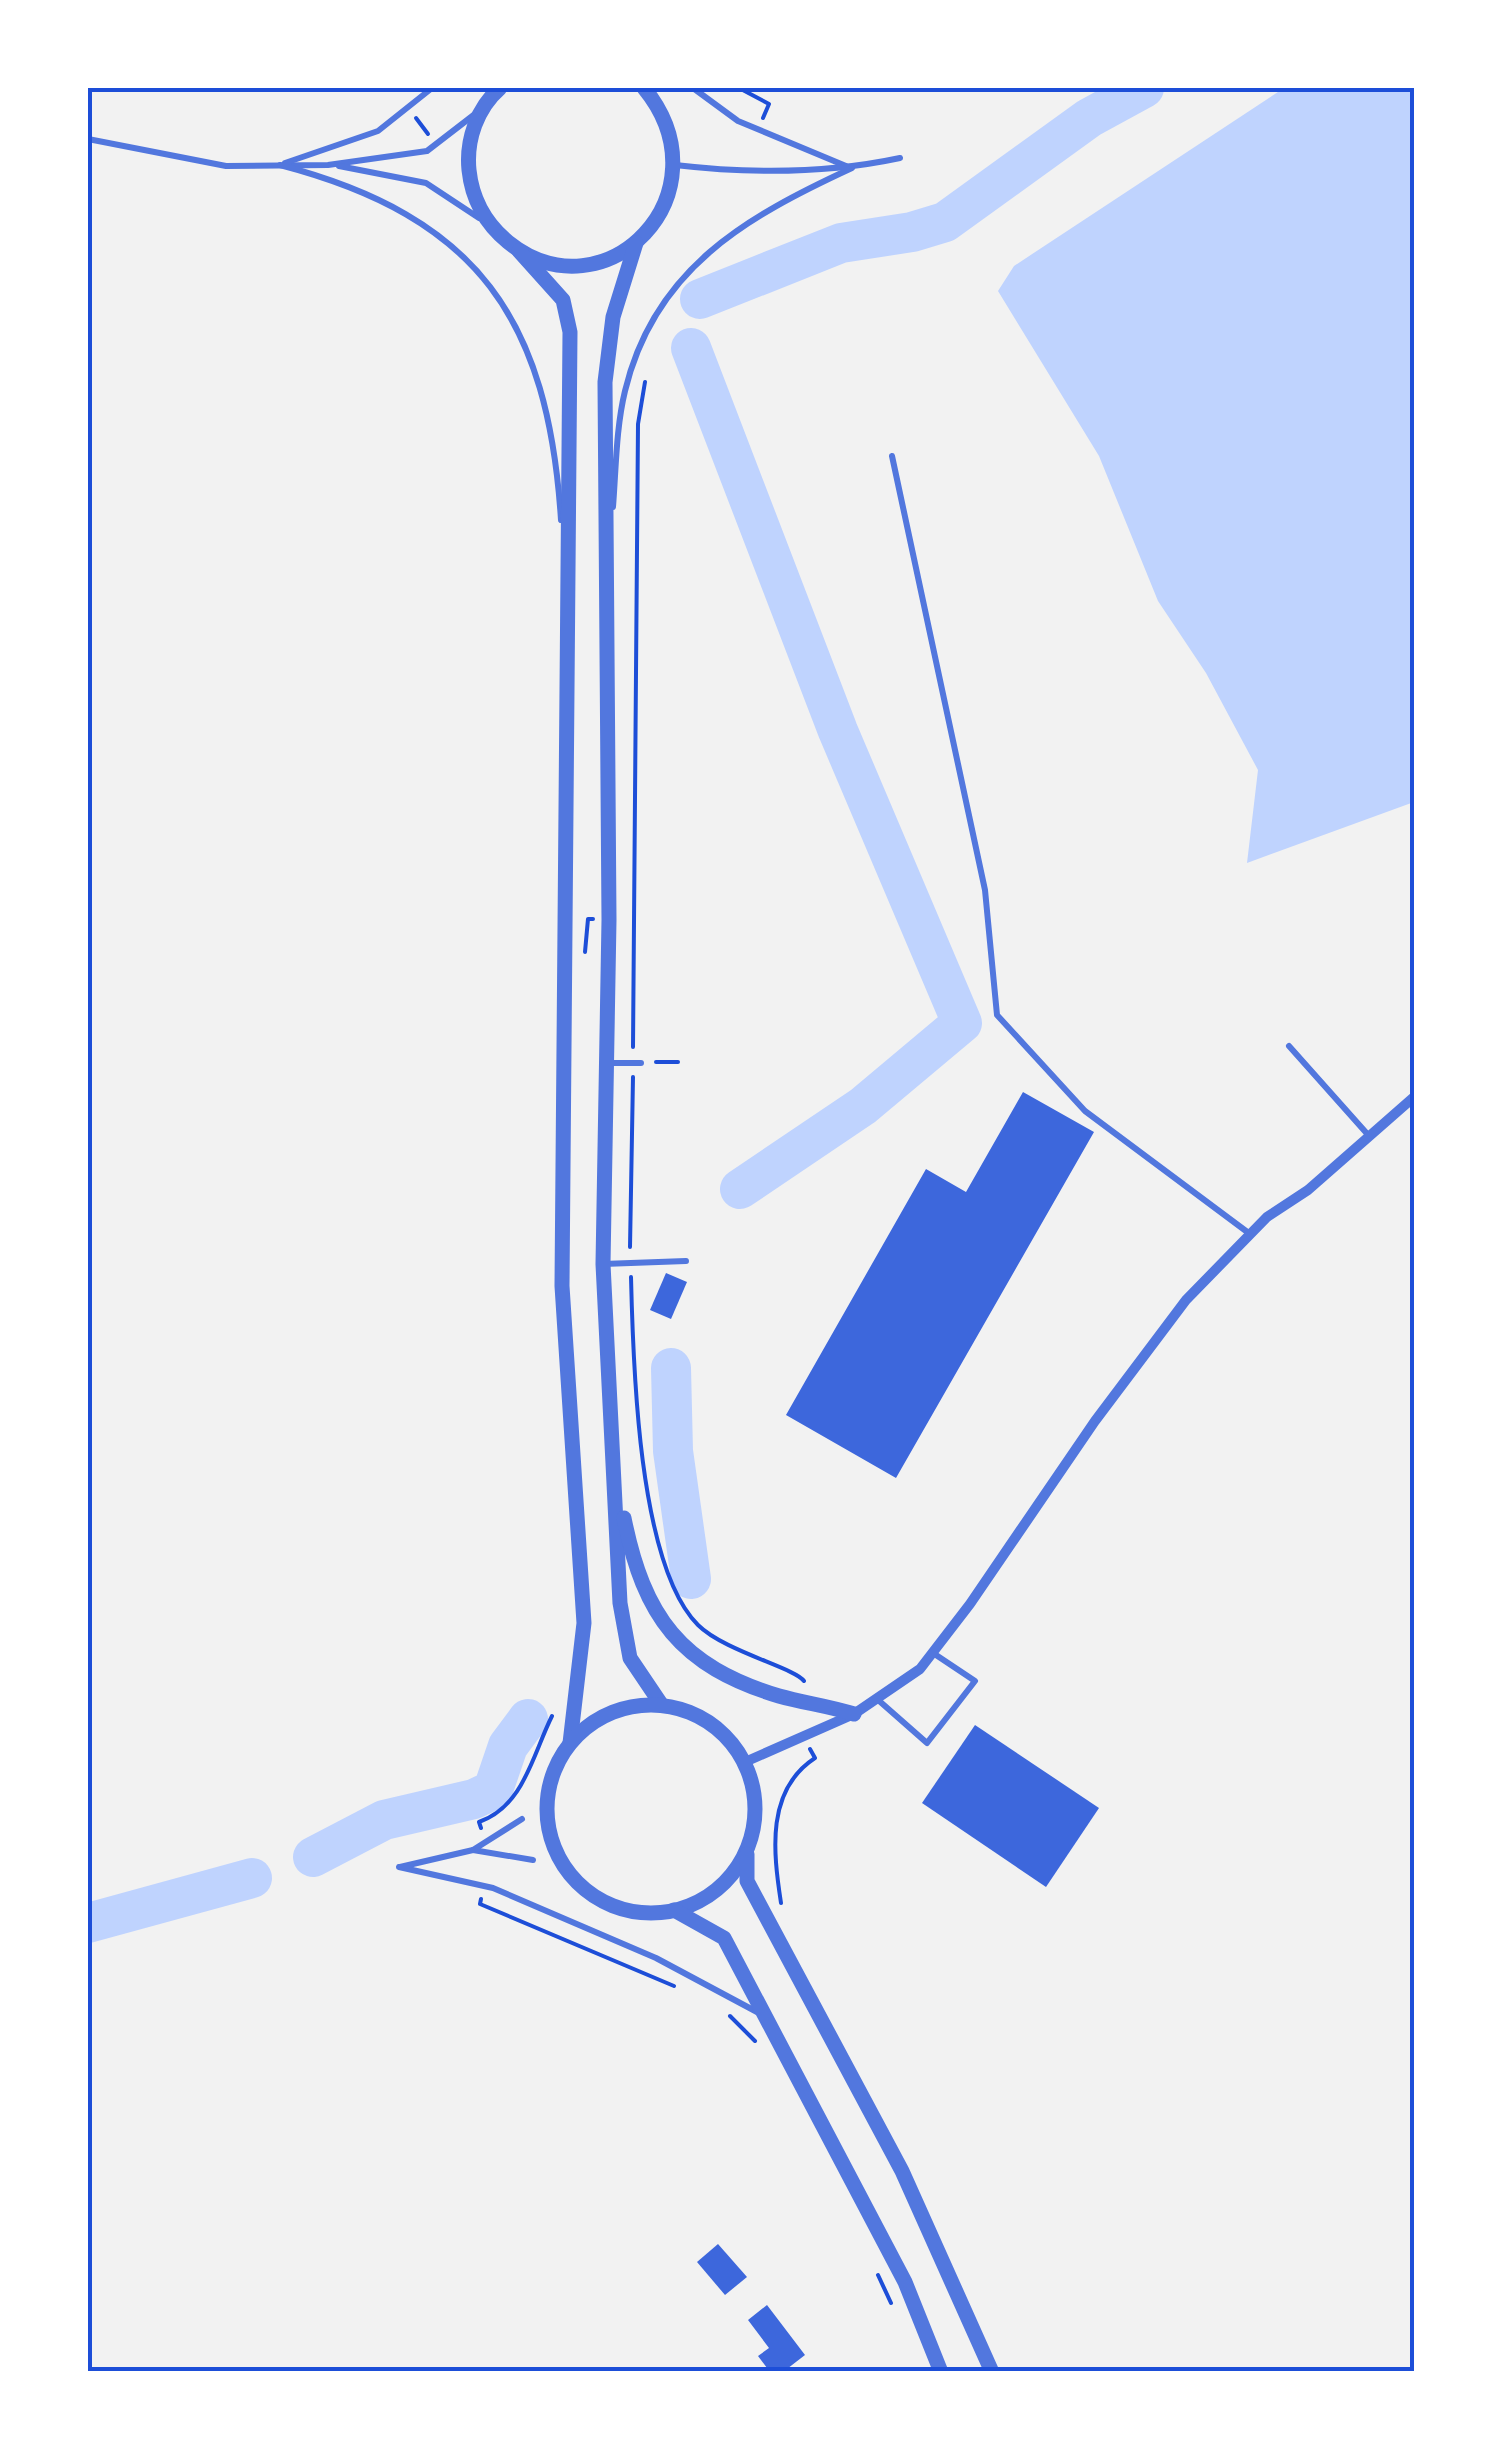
<svg xmlns="http://www.w3.org/2000/svg" width="1502" height="2459" font-family="'IBM Plex Sans',sans-serif">
	<style>
		.water { fill: #bfd3fe }
		.lines { fill: none; stroke-linecap: round; stroke-linejoin: round }
		.river { stroke: #bfd3fe; stroke-width: 40 }
		.building { fill: #3d67dc }
		.path { stroke: #1d4ed8; stroke-width: 4 }
		.service { stroke: #5277de; stroke-width: 6 }
		.minor { stroke: #5277de; stroke-width: 10 }
		.tertiary { stroke: #5277de; stroke-width: 15 }
		.neatline { fill: none; stroke: #1d4ed8; stroke-width: 4 }
	</style>
	<rect width="100%" height="100%" fill="#f2f2f2"/>
	<polygon class="water" points="1284,88 1414,88 1414,802 1247,863 1258,770 1206,673 1158,601 1099,456 998,291 1014,266"/>
	<g class="lines">
		<g class="river">
			<polyline points="700,299 841,243 912,232 945,222 1089,118 1144,88"/>
			<polyline points="691,348 838,731 962,1023 863,1106 740,1189"/>
			<polyline points="671,1368 673,1451 691,1579"/>
			<polyline points="313,1857 384,1820 474,1799 493,1790 508,1746 528,1719"/>
			<polyline points="88,1923 252,1878"/>
		</g>
	</g>
	<g class="building">
		<polygon points="1023,1092 1094,1132 896,1478 786,1415 926,1169 966,1192"/>
		<polygon points="666,1273 687,1282 671,1319 650,1310"/>
		<polygon points="975,1725 1099,1808 1046,1887 922,1803"/>
		<polygon points="718,2244 747,2277 725,2295 697,2262"/>
		<polygon points="767,2305 805,2355 783,2372 770,2372 758,2356 769,2348 748,2320"/>
	</g>
	<g class="lines">
		<g class="path">
			<polyline points="739,88 769,104 763,118"/>
			<polyline points="416,118 428,134"/>
			<polyline points="585,952 588,919 593,919"/>
			<polyline points="633,1047 638,424 645,382"/>
			<polyline points="656,1062 678,1062"/>
			<polyline points="630,1247 633,1077"/>
			<path d="M631,1277C633,1363 638,1565 698,1625C724,1651 795,1668 804,1681"/>
			<path d="M481,1828L479,1822C524,1806 532,1756 552,1716"/>
			<polyline points="481,1899 480,1904 674,1986"/>
			<path d="M781,1903C773,1851 766,1790 815,1758L810,1749"/>
			<polyline points="730,2016 755,2041"/>
			<polyline points="878,2275 891,2303"/>
		</g>
		<g class="service">
			<polyline points="693,88 738,121 846,166"/>
			<polyline points="88,139 226,166 328,165 427,151 475,114"/>
			<polyline points="285,163 378,131 432,88"/>
			<path d="M280,165C479,217 548,320 561,520"/>
			<path d="M675,165C752,174 825,174 900,158"/>
			<polyline points="339,166 426,183 479,218"/>
			<polyline points="892,456 985,890 997,1015 1085,1111 1250,1234"/>
			<path d="M613,507C616,469 616,428 625,391C654,269 746,217 852,168"/>
			<polyline points="1289,1046 1370,1137"/>
			<polyline points="608,1063 641,1063"/>
			<polyline points="603,1264 686,1261"/>
			<polyline points="877,1699 927,1743 975,1681 933,1653"/>
			<polyline points="522,1819 473,1850 533,1860"/>
			<polyline points="399,1867 493,1888 656,1958 757,2012"/>
			<polyline points="400,1867 473,1850"/>
		</g>
		<polyline class="minor" points="745,1762 854,1714 920,1669 970,1604 1095,1421 1186,1300 1267,1217 1308,1190 1414,1097"/>
		<g class="tertiary">
			<path d="M500,88C477,108 466,140 469,170C472,199 485,223 508,242C605,320 730,193 644,88"/>
			<polyline points="636,243 613,317 605,382 609,920 603,1264 620,1603 630,1658 661,1704"/>
			<polyline points="519,251 563,300 570,332 562,1286 584,1623 570,1743"/>
			<path d="M624,1518C644,1617 680,1666 779,1696C804,1703 829,1706 854,1714"/>
			<circle cx="651" cy="1809" r="104"/>
			<polyline points="747,1854 747,1881 902,2171 992,2372"/>
			<polyline points="674,1910 724,1938 905,2282 941,2372"/>
		</g>
	</g>
	<rect width="1502" height="2459" fill="none" stroke="#ffffff" stroke-width="180"/>
	<rect x="90" y="90" width="1322" height="2279" class="neatline"/>
</svg>
